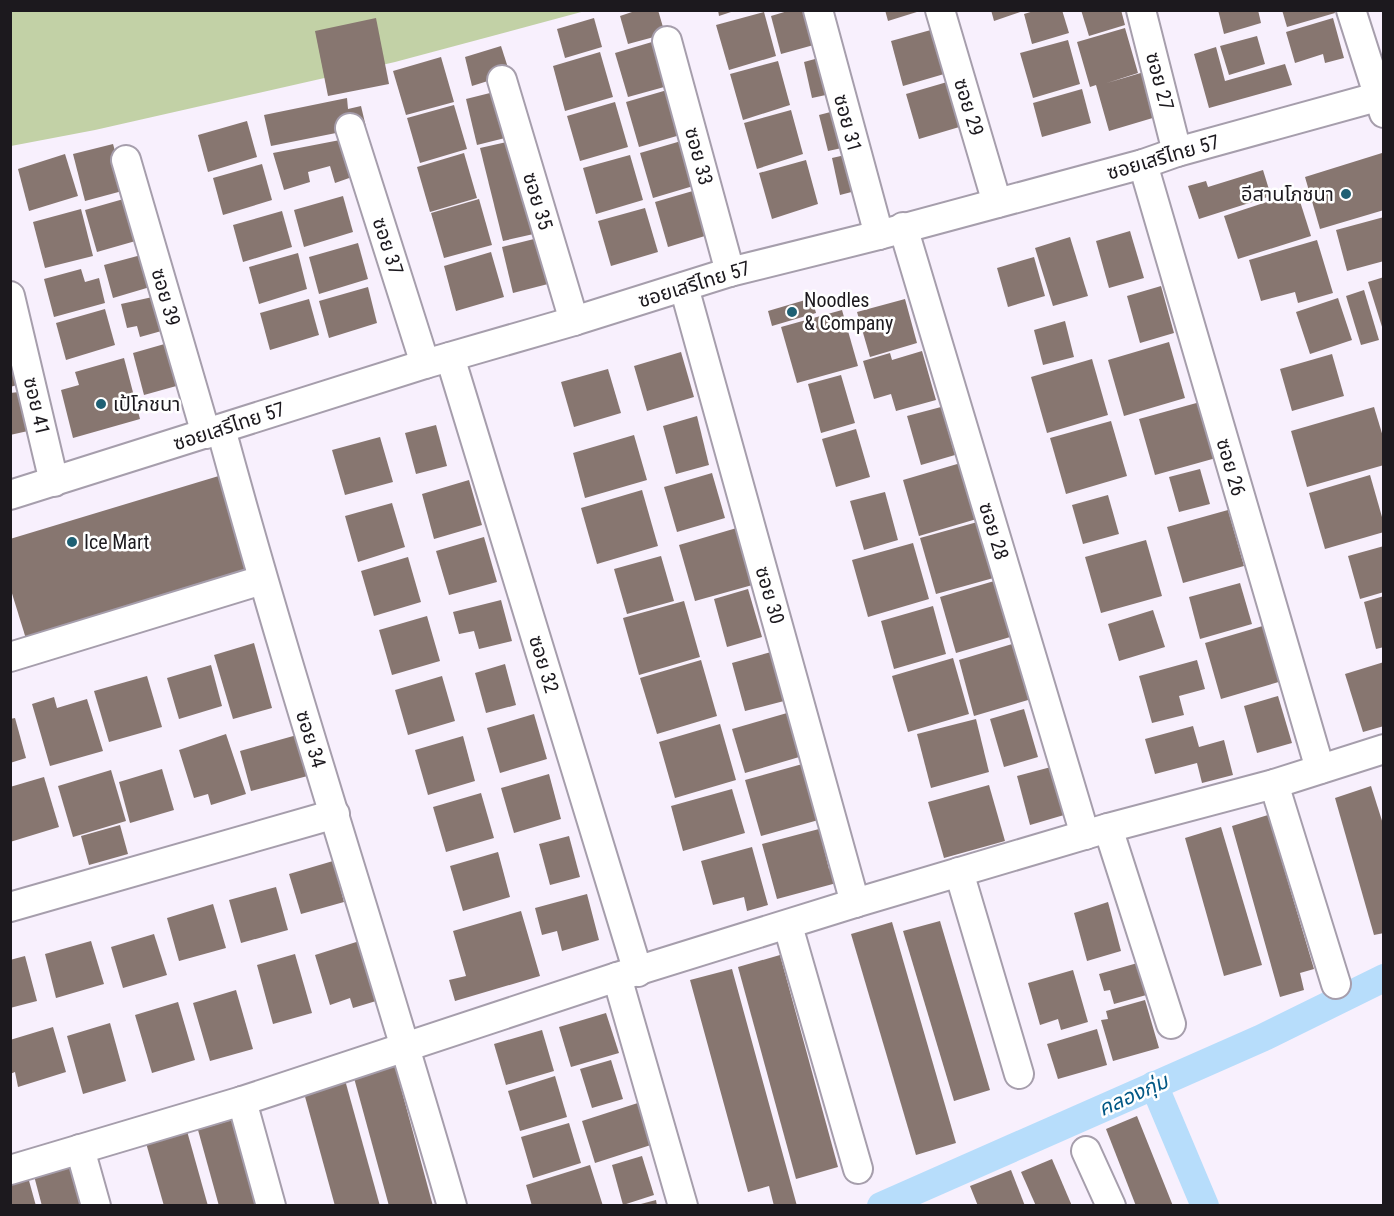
<svg xmlns="http://www.w3.org/2000/svg" width="1394" height="1216" font-family="'Roboto Condensed','Noto Sans Thai',sans-serif">
	<style>
		.green { fill: #c2d1a6 }
		.lines { fill: none; stroke-linecap: round; stroke-linejoin: round }
		.canal { stroke: #b7ddfb; stroke-width: 28 }
		.building { fill: #877670 }
		.minor-casing { stroke: #a69eac; stroke-width: 32 }
		.minor { stroke: #fff; stroke-width: 28 }
		.poi-dot { fill: #1e6074; stroke: #fff; stroke-width: 2 }
		.labels { text-anchor: middle; dominant-baseline: central; stroke-width: 5; stroke-linejoin: round; paint-order: stroke }
		.street-label { font-size: 20px; fill: #1c191e; stroke: #fff }
		.poi-label { font-size: 20px; fill: #1c191e; stroke: #fff; text-anchor: start }
		.water-label { font-size: 21px; font-style: italic; fill: #025885; stroke: #fff }
	</style>
	<rect width="100%" height="100%" fill="#f8f0fd"/>
	<polygon class="green" points="11,11 585,11 395,62 95,130 11,146"/>
	<g class="lines">
		<g class="canal">
			<polyline points="1154,1085 1205,1206"/>
			<polyline points="881,1206 1262,1038 1384,978"/>
		</g>
	</g>
	<g class="building">
		<polygon points="638,10 658,10 665,34 628,44 620,16"/>
		<polygon points="718,10 734,10 734,11 719,16"/>
		<polygon points="791,10 813,10 821,43 781,54 771,16"/>
		<polygon points="885,10 920,10 920,11 888,21"/>
		<polygon points="991,10 1023,10 1023,11 994,21"/>
		<polygon points="1037,10 1062,10 1069,33 1032,44 1024,14"/>
		<polygon points="1081,10 1121,10 1125,25 1089,36"/>
		<polygon points="1218,10 1258,10 1261,23 1224,34"/>
		<polygon points="1282,10 1334,10 1335,13 1287,27"/>
		<polygon points="764,12 776,56 729,70 716,25"/>
		<polygon points="376,18 389,84 328,96 315,31"/>
		<polygon points="594,18 602,47 565,58 557,29"/>
		<polygon points="1333,18 1344,58 1325,63 1323,54 1295,63 1286,32"/>
		<polygon points="938,28 951,72 903,86 891,41"/>
		<polygon points="1125,28 1138,73 1107,83 1144,72 1156,117 1109,131 1096,85 1090,87 1077,42"/>
		<polygon points="1257,36 1265,64 1229,75 1220,46"/>
		<polygon points="662,39 675,84 628,97 615,53"/>
		<polygon points="1068,40 1080,84 1033,98 1020,53"/>
		<polygon points="501,46 510,74 472,86 465,57"/>
		<polygon points="1216,47 1225,81 1285,64 1292,85 1209,108 1194,54"/>
		<polygon points="600,52 613,97 565,111 553,66"/>
		<polygon points="826,56 835,93 812,98 804,62"/>
		<polygon points="441,57 454,102 406,115 393,71"/>
		<polygon points="778,61 790,105 743,120 730,74"/>
		<polygon points="954,80 966,125 919,139 906,94"/>
		<polygon points="674,88 687,133 639,147 626,102"/>
		<polygon points="1082,89 1091,123 1042,137 1033,103"/>
		<polygon points="502,90 513,136 477,145 466,99"/>
		<polygon points="347,98 348,109 361,106 366,127 271,146 264,115"/>
		<polygon points="615,102 628,147 580,161 567,116"/>
		<polygon points="454,105 467,149 420,163 407,118"/>
		<polygon points="842,109 851,146 828,151 819,115"/>
		<polygon points="791,110 803,154 757,169 744,123"/>
		<polygon points="247,121 257,157 208,172 198,135"/>
		<polygon points="688,139 700,184 653,198 640,153"/>
		<polygon points="340,140 352,177 335,183 330,166 308,172 310,182 284,190 273,153"/>
		<polygon points="516,140 538,233 503,241 480,148"/>
		<polygon points="113,144 126,190 85,201 73,154"/>
		<polygon points="464,153 477,198 430,212 417,167"/>
		<polygon points="854,153 863,189 840,195 832,158"/>
		<polygon points="1382,153 1384,210 1320,229 1305,177"/>
		<polygon points="65,154 78,196 29,211 18,169"/>
		<polygon points="630,155 643,200 596,214 583,168"/>
		<polygon points="806,160 818,204 772,219 759,173"/>
		<polygon points="262,164 272,200 223,215 213,178"/>
		<polygon points="1263,170 1271,196 1199,219 1188,186 1206,181 1208,187"/>
		<polygon points="703,188 715,233 668,247 655,202"/>
		<polygon points="1297,192 1311,236 1238,259 1224,216"/>
		<polygon points="343,196 353,232 304,247 294,210"/>
		<polygon points="127,198 139,240 97,252 85,210"/>
		<polygon points="479,199 492,245 444,258 431,213"/>
		<polygon points="645,208 658,252 611,266 598,221"/>
		<polygon points="81,209 93,256 45,268 33,222"/>
		<polygon points="282,211 292,247 243,262 233,225"/>
		<polygon points="1384,217 1384,261 1347,271 1336,230"/>
		<polygon points="1130,231 1144,278 1109,288 1096,241"/>
		<polygon points="1070,237 1088,296 1053,306 1035,248"/>
		<polygon points="538,238 548,284 513,293 502,247"/>
		<polygon points="1317,240 1333,293 1298,303 1295,292 1261,301 1249,260"/>
		<polygon points="358,243 368,279 319,294 309,257"/>
		<polygon points="491,252 504,297 456,311 444,266"/>
		<polygon points="298,253 307,289 259,304 249,267"/>
		<polygon points="141,255 150,287 113,298 104,265"/>
		<polygon points="1034,257 1045,296 1008,307 997,268"/>
		<polygon points="81,269 85,282 99,278 105,303 54,317 44,279"/>
		<polygon points="1384,277 1384,330 1383,330 1368,282"/>
		<polygon points="1161,286 1174,333 1140,343 1127,296"/>
		<polygon points="368,287 377,323 329,338 319,301"/>
		<polygon points="1364,290 1379,340 1361,345 1346,296"/>
		<polygon points="157,296 165,330 140,337 137,326 127,328 121,304"/>
		<polygon points="812,298 816,313 772,326 768,311"/>
		<polygon points="1338,298 1352,340 1310,354 1296,312"/>
		<polygon points="309,299 319,335 270,350 260,313"/>
		<polygon points="905,299 917,343 870,357 857,312"/>
		<polygon points="105,309 115,345 66,360 56,323"/>
		<polygon points="842,310 858,366 797,383 781,327"/>
		<polygon points="1065,321 1074,357 1043,365 1034,330"/>
		<polygon points="1169,342 1185,398 1124,416 1108,360"/>
		<polygon points="168,343 180,385 144,395 133,353"/>
		<polygon points="922,351 936,400 896,411 891,394 874,399 863,361 890,353 892,360"/>
		<polygon points="681,352 694,397 647,411 634,366"/>
		<polygon points="1332,354 1344,396 1292,411 1280,369"/>
		<polygon points="124,358 140,419 73,438 61,390 79,385 75,372"/>
		<polygon points="1092,359 1108,415 1047,433 1031,377"/>
		<polygon points="10,365 17,385 10,387"/>
		<polygon points="608,369 621,413 574,427 561,382"/>
		<polygon points="841,375 855,423 821,433 808,384"/>
		<polygon points="19,392 28,431 10,435 10,393"/>
		<polygon points="1200,402 1216,458 1155,475 1139,419"/>
		<polygon points="941,407 955,455 921,465 907,416"/>
		<polygon points="1374,407 1384,440 1384,465 1307,487 1291,431"/>
		<polygon points="697,416 709,465 676,474 663,426"/>
		<polygon points="1111,421 1127,476 1066,494 1050,438"/>
		<polygon points="436,425 447,466 416,474 405,433"/>
		<polygon points="856,429 870,477 836,487 822,439"/>
		<polygon points="634,435 647,480 585,498 573,453"/>
		<polygon points="380,437 393,482 345,495 332,450"/>
		<polygon points="964,462 980,518 919,536 903,480"/>
		<polygon points="1200,469 1210,504 1179,512 1169,477"/>
		<polygon points="712,473 725,518 677,532 664,487"/>
		<polygon points="222,475 251,574 27,642 10,587 10,539"/>
		<polygon points="1370,475 1384,524 1384,532 1325,549 1309,493"/>
		<polygon points="469,480 482,525 434,539 422,494"/>
		<polygon points="642,490 658,546 597,564 581,508"/>
		<polygon points="885,492 898,540 864,550 850,501"/>
		<polygon points="1108,495 1119,534 1083,544 1072,505"/>
		<polygon points="392,503 405,547 358,562 345,516"/>
		<polygon points="1228,510 1244,566 1183,583 1167,527"/>
		<polygon points="981,521 997,577 936,594 920,538"/>
		<polygon points="740,527 756,584 695,601 679,545"/>
		<polygon points="484,537 497,582 449,595 436,551"/>
		<polygon points="1146,540 1162,596 1101,613 1085,557"/>
		<polygon points="913,543 929,599 868,617 852,560"/>
		<polygon points="1384,546 1384,592 1360,599 1348,556"/>
		<polygon points="661,556 674,601 627,614 614,569"/>
		<polygon points="408,557 421,602 374,616 361,571"/>
		<polygon points="1001,579 1017,635 956,653 940,597"/>
		<polygon points="1240,583 1252,624 1200,639 1189,597"/>
		<polygon points="748,589 762,637 727,647 714,599"/>
		<polygon points="1384,596 1384,647 1376,649 1364,602"/>
		<polygon points="501,600 512,641 479,649 474,631 459,634 453,612"/>
		<polygon points="684,601 700,657 639,675 623,618"/>
		<polygon points="933,606 946,654 894,669 881,621"/>
		<polygon points="1153,610 1165,647 1119,661 1108,624"/>
		<polygon points="427,616 440,661 392,675 379,630"/>
		<polygon points="1266,625 1282,681 1221,699 1205,643"/>
		<polygon points="1019,642 1035,698 974,716 959,660"/>
		<polygon points="254,643 272,708 233,719 214,655"/>
		<polygon points="771,652 784,701 745,711 732,663"/>
		<polygon points="953,658 969,714 908,732 892,676"/>
		<polygon points="701,660 717,716 657,734 640,678"/>
		<polygon points="1197,660 1205,689 1179,696 1184,715 1152,723 1139,676"/>
		<polygon points="1384,662 1384,726 1363,732 1345,674"/>
		<polygon points="505,664 516,705 486,713 475,673"/>
		<polygon points="211,665 222,706 179,719 167,678"/>
		<polygon points="147,676 162,727 109,742 94,691"/>
		<polygon points="442,676 455,721 408,735 395,690"/>
		<polygon points="1278,696 1292,743 1257,753 1244,706"/>
		<polygon points="54,697 57,708 87,699 103,751 50,766 32,704"/>
		<polygon points="1024,709 1038,757 1004,767 990,719"/>
		<polygon points="794,711 806,755 745,773 732,729"/>
		<polygon points="534,714 547,759 500,773 487,728"/>
		<polygon points="15,718 26,758 10,763 10,719"/>
		<polygon points="976,719 989,772 931,788 917,734"/>
		<polygon points="720,724 736,780 675,798 659,742"/>
		<polygon points="1193,726 1199,747 1224,740 1233,775 1202,783 1197,763 1155,774 1145,739"/>
		<polygon points="304,733 315,774 251,791 240,751"/>
		<polygon points="226,734 246,794 211,805 208,794 194,798 179,750"/>
		<polygon points="463,736 475,781 428,795 415,750"/>
		<polygon points="806,763 822,819 761,836 745,780"/>
		<polygon points="1051,767 1064,815 1030,825 1017,776"/>
		<polygon points="162,769 174,810 130,823 119,782"/>
		<polygon points="111,770 126,821 73,837 58,786"/>
		<polygon points="549,774 561,819 514,833 501,788"/>
		<polygon points="44,777 59,827 10,842 10,787"/>
		<polygon points="989,785 1005,841 944,858 928,802"/>
		<polygon points="1371,786 1384,827 1384,933 1374,935 1335,798"/>
		<polygon points="732,789 745,833 683,851 671,806"/>
		<polygon points="481,793 494,838 446,852 433,807"/>
		<polygon points="1268,815 1314,969 1300,973 1304,990 1280,997 1232,826"/>
		<polygon points="120,825 128,854 89,865 81,836"/>
		<polygon points="1221,827 1262,965 1224,976 1185,838"/>
		<polygon points="819,829 829,869 840,866 844,881 777,899 762,844"/>
		<polygon points="569,836 580,877 550,885 539,844"/>
		<polygon points="752,847 768,905 747,911 744,897 713,905 701,861"/>
		<polygon points="498,852 510,897 463,911 450,866"/>
		<polygon points="333,861 344,902 301,914 289,874"/>
		<polygon points="276,887 288,930 241,943 229,900"/>
		<polygon points="587,894 599,940 562,951 557,931 542,935 535,908"/>
		<polygon points="1108,902 1121,951 1087,961 1074,913"/>
		<polygon points="213,904 226,948 179,961 167,918"/>
		<polygon points="521,911 540,976 455,1001 449,980 466,976 453,931"/>
		<polygon points="940,921 990,1090 954,1101 903,931"/>
		<polygon points="892,922 956,1143 916,1155 851,934"/>
		<polygon points="154,934 167,975 123,988 111,947"/>
		<polygon points="369,938 386,998 353,1008 350,998 330,1005 315,955"/>
		<polygon points="91,941 104,984 56,998 45,954"/>
		<polygon points="295,954 312,1013 273,1024 257,965"/>
		<polygon points="780,955 838,1167 796,1179 738,967"/>
		<polygon points="25,956 37,1001 10,1008 10,960"/>
		<polygon points="1141,962 1150,994 1114,1004 1110,990 1104,991 1099,974"/>
		<polygon points="732,969 797,1206 774,1206 769,1186 748,1192 690,980"/>
		<polygon points="1073,970 1088,1022 1061,1030 1058,1019 1040,1025 1028,983"/>
		<polygon points="236,990 253,1049 210,1061 193,1003"/>
		<polygon points="1145,1000 1159,1048 1113,1061 1101,1020 1108,1019 1106,1011"/>
		<polygon points="178,1002 195,1060 152,1073 135,1015"/>
		<polygon points="606,1013 619,1053 571,1067 559,1027"/>
		<polygon points="110,1023 126,1081 83,1094 67,1036"/>
		<polygon points="53,1027 66,1072 18,1087 15,1072 10,1074 10,1040"/>
		<polygon points="1097,1029 1107,1065 1058,1079 1047,1044"/>
		<polygon points="542,1030 554,1071 506,1085 494,1044"/>
		<polygon points="611,1060 623,1099 592,1108 580,1069"/>
		<polygon points="395,1066 433,1206 389,1206 354,1078"/>
		<polygon points="555,1076 567,1117 520,1131 508,1091"/>
		<polygon points="345,1080 380,1206 335,1206 304,1093"/>
		<polygon points="644,1101 657,1143 595,1163 582,1121"/>
		<polygon points="1137,1116 1173,1206 1136,1206 1106,1129"/>
		<polygon points="239,1118 263,1206 219,1206 198,1130"/>
		<polygon points="569,1123 581,1163 533,1178 521,1137"/>
		<polygon points="187,1131 208,1206 164,1206 146,1143"/>
		<polygon points="642,1156 654,1195 623,1205 612,1165"/>
		<polygon points="74,1159 87,1206 42,1206 33,1172"/>
		<polygon points="1052,1159 1072,1206 1036,1206 1021,1172"/>
		<polygon points="590,1165 603,1206 541,1206 541,1204 532,1206 526,1185"/>
		<polygon points="1011,1170 1025,1206 978,1206 970,1186"/>
		<polygon points="28,1177 36,1206 10,1206 10,1182"/>
		<polygon points="656,1200 657,1206 637,1206 637,1205"/>
	</g>
	<g class="lines">
		<g class="minor-casing">
			<g id="minor">
				<polyline points="818,10 879,235"/>
				<polyline points="940,10 997,203"/>
				<polyline points="1141,10 1177,152"/>
				<polyline points="1351,10 1384,113"/>
				<polyline points="667,41 730,272"/>
				<polyline points="502,80 574,321"/>
				<polyline points="350,128 425,364"/>
				<polyline points="126,160 206,434"/>
				<polyline points="1143,164 1320,769"/>
				<polyline points="903,227 1085,835"/>
				<polyline points="684,287 855,903"/>
				<polyline points="10,296 54,482"/>
				<polyline points="450,357 638,972"/>
				<path d="M221,429C292,690 377,946 452,1206"/>
				<polyline points="10,495 425,364 574,321 730,272 879,235 1143,164 1177,152 1384,95"/>
				<polyline points="10,657 262,580"/>
				<polyline points="1274,784 1336,984"/>
				<polyline points="1108,828 1171,1024"/>
				<polyline points="959,872 1019,1074"/>
				<polyline points="10,907 335,814"/>
				<polyline points="788,926 858,1169"/>
				<polyline points="617,977 683,1206"/>
				<polyline points="242,1101 271,1206"/>
				<polyline points="80,1149 96,1206"/>
				<polyline points="1086,1151 1111,1206"/>
				<polyline points="10,1170 242,1101 617,977 855,903 1108,828 1274,784 1384,749"/>
			</g>
		</g>
		<use href="#minor" class="minor"/>
	</g>
	<g class="poi-dot">
		<circle cx="1346" cy="194" r="6"/>
		<circle cx="792" cy="312" r="6"/>
		<circle cx="101" cy="404" r="6"/>
		<circle cx="72" cy="542" r="6"/>
	</g>
	<g class="labels">
		<g class="street-label">
			<text transform="translate(1160 81) rotate(75)">ซอย 27</text>
			<text transform="translate(969 107) rotate(73)">ซอย 29</text>
			<text transform="translate(848 123) rotate(75)">ซอย 31</text>
			<text transform="translate(699 156) rotate(75)">ซอย 33</text>
			<text transform="translate(1163 157) rotate(-16)">ซอยเสรีไทย 57</text>
			<text transform="translate(538 201) rotate(73)">ซอย 35</text>
			<text transform="translate(388 246) rotate(72)">ซอย 37</text>
			<text transform="translate(694 284) rotate(-17)">ซอยเสรีไทย 57</text>
			<text transform="translate(166 297) rotate(74)">ซอย 39</text>
			<text transform="translate(37 406) rotate(77)">ซอย 41</text>
			<text transform="translate(229 426) rotate(-18)">ซอยเสรีไทย 57</text>
			<text transform="translate(1231 467) rotate(74)">ซอย 26</text>
			<text transform="translate(994 531) rotate(73)">ซอย 28</text>
			<text transform="translate(770 595) rotate(74)">ซอย 30</text>
			<text transform="translate(544 664) rotate(73)">ซอย 32</text>
			<text transform="translate(311 739) rotate(73)">ซอย 34</text>
		</g>
		<g class="poi-label">
			<text x="1334" y="194" text-anchor="end">อีสานโภชนา</text>
			<text x="804" y="300">Noodles<tspan x="804" dy="23">&amp; Company</tspan></text>
			<text x="113" y="404">เป้โภชนา</text>
			<text x="84" y="542">Ice Mart</text>
		</g>
		<g class="water-label">
			<text transform="translate(1133 1095) rotate(-24)">คลองกุ่ม</text>
		</g>
	</g>
	<rect width="1394" height="1216" fill="none" stroke="#1c191e" stroke-width="24"/>
</svg>
